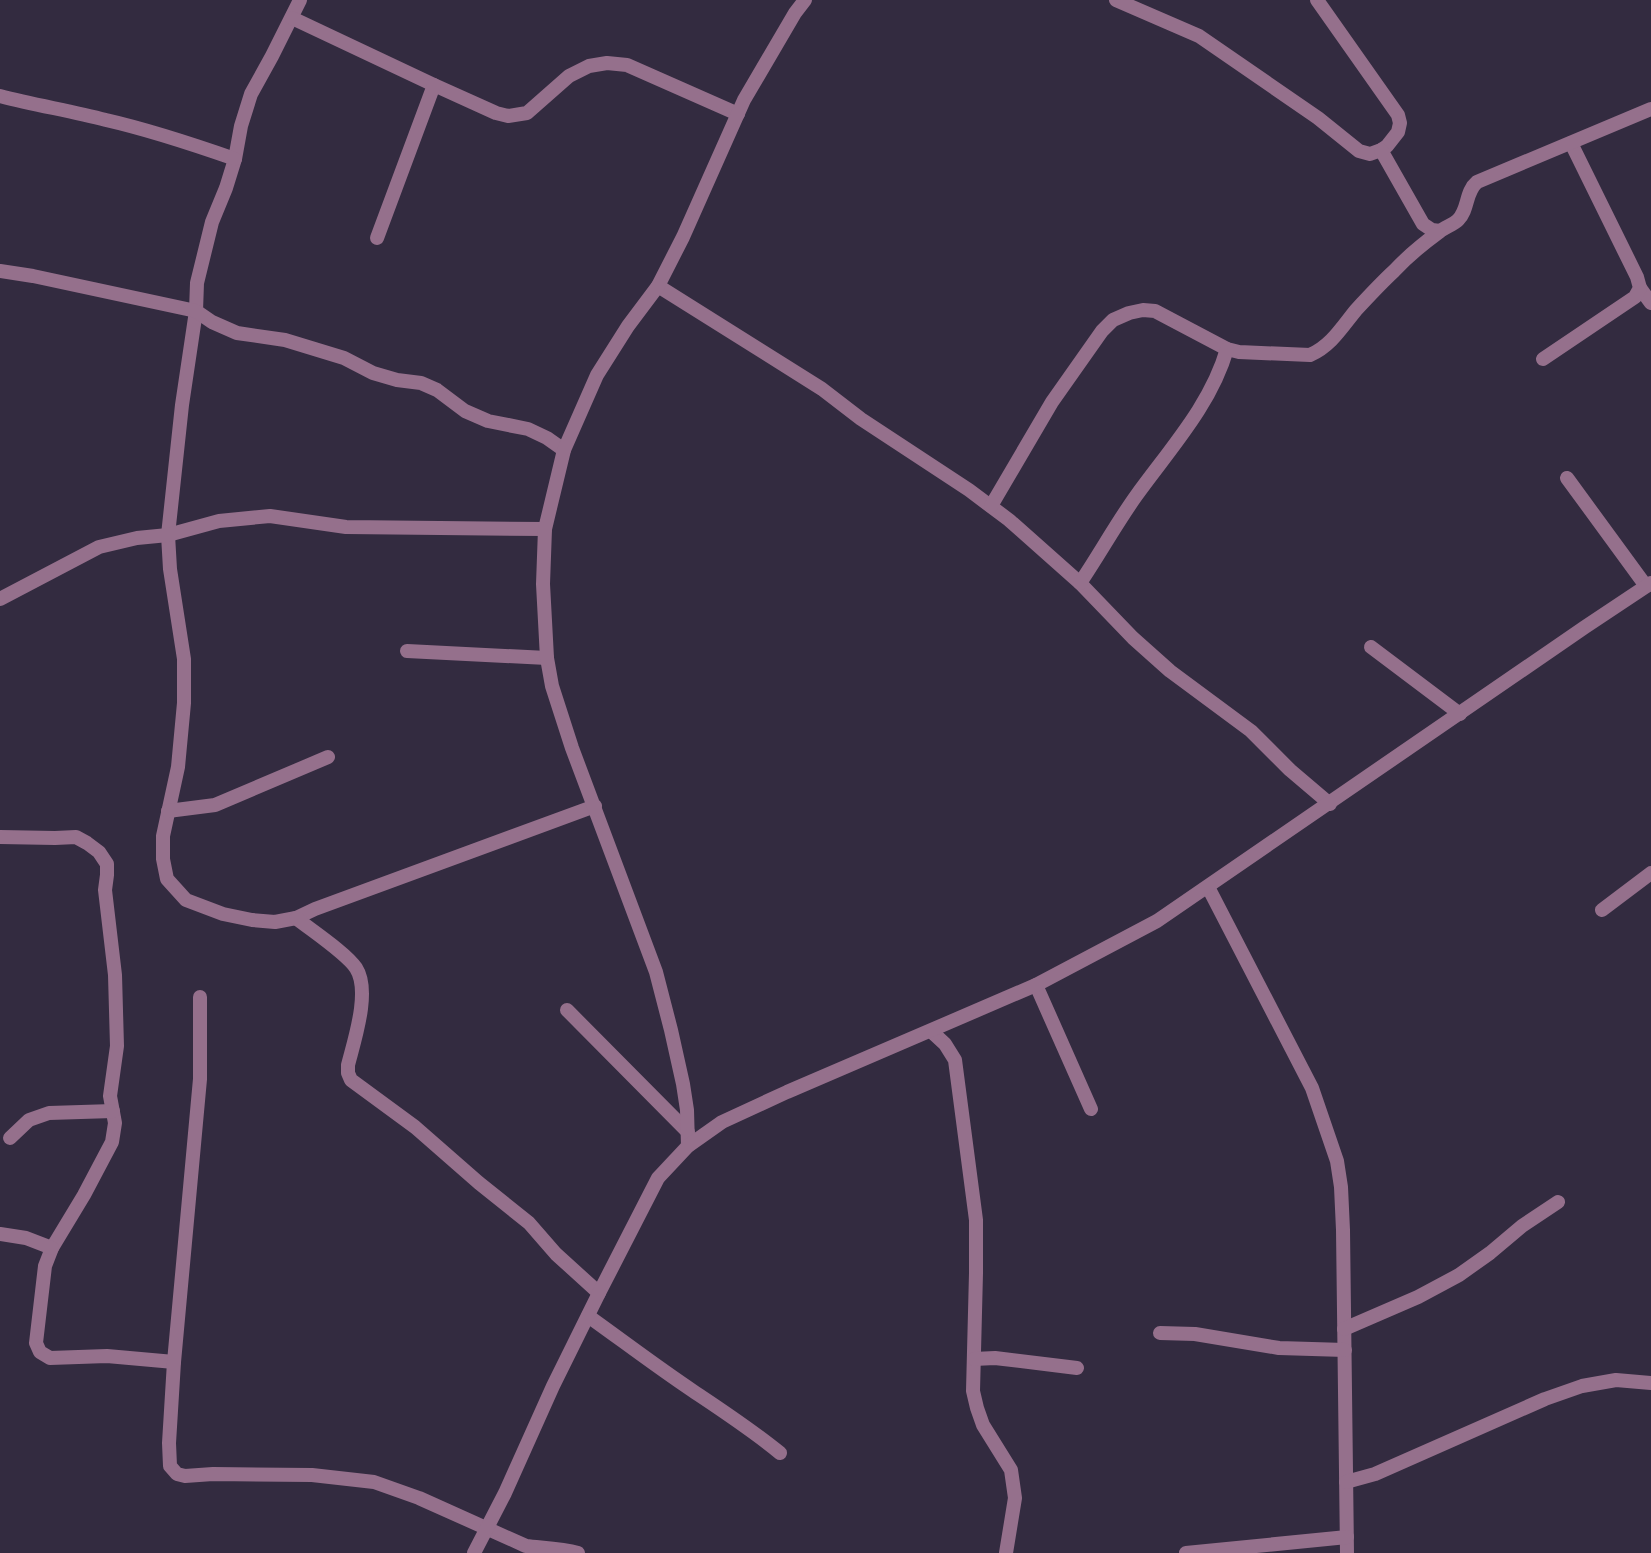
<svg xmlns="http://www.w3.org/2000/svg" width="1651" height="1553" font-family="Signika,sans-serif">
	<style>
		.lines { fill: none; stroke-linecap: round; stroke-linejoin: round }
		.minor { stroke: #95708c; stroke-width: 14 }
	</style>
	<rect width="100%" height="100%" fill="#332b40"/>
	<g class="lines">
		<g class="minor">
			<polyline points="300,0 272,56 251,94 241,126 235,159 226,188 212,222 197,283 196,311 182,405 168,535 170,569 184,659 184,703 178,767 163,836 163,859 167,879 186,900 223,914 252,920 275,922 296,918 315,909 595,806"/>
			<polyline points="1116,0 1199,36 1318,118 1359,151 1370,154 1381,150 1387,146 1398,132 1400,123 1398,115 1317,0"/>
			<polyline points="292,18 434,85 496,113 508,116 527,113 569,76 589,66 607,63 627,65 738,114"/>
			<path d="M0,96C35,105 71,111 106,120C150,130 192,144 235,159"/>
			<polyline points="1381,150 1423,224 1432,230 1440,231"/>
			<polyline points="377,238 434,85"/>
			<polyline points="0,271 33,276 196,311 212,322 237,333 285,340 344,358 373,373 397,380 421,383 437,390 465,411 488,421 528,429 547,438 564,450"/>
			<polyline points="658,286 822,389 861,419 969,490 1009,520 1080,583 1133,638 1170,671 1251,731 1290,770 1330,804"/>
			<polyline points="1640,288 1651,303"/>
			<polyline points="1543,359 1635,297 1640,288 1637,277 1571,143"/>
			<polyline points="1567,478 1646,586"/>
			<path d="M991,506L1052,402L1102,331L1113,320L1129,313L1143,310L1155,311L1227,349L1239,352L1310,355C1331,346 1342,327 1356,310C1368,297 1381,283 1394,271C1407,257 1424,243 1439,232C1445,227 1453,225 1458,220C1469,209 1465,192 1477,182L1651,109"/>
			<path d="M1080,583C1099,555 1116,524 1136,496C1169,450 1211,405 1227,349"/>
			<polyline points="0,599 99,547 137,538 168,535 219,521 270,516 346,527 545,529"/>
			<polyline points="1371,647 1460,714"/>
			<polyline points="407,651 547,658"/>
			<polyline points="168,811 215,805 328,757"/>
			<polyline points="0,837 55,838 76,837 87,843 99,852 107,864 107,875 105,890 115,975 117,1046 110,1096 115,1123 112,1142 84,1195 52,1248 45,1266 36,1343 40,1352 50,1358 107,1356 174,1362"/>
			<polyline points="1208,887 1312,1088 1337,1161 1341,1187 1343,1230 1347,1553"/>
			<polyline points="1602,910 1651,873"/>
			<path d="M296,918C311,930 346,953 356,968C371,991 354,1041 348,1065V1073L351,1080L415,1127L479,1183L529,1223L556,1254L599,1293"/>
			<polyline points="1036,985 1091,1109"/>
			<path d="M200,997V1079L174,1362L169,1443L170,1466L177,1474L185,1476L213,1474L312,1475L374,1482L419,1498L526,1546C543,1548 561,1548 578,1553"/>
			<polyline points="567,1010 688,1132"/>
			<polyline points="931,1031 945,1044 955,1060 976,1220 976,1273 973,1391 977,1408 983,1425 1011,1470 1015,1498 1006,1553"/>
			<polyline points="10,1138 29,1120 49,1113 113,1111"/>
			<polyline points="688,1146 687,1110 683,1084 671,1030 656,972 572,748 552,686 547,658 543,584 545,529 564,450 597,375 628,326 658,286 683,237 744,100 795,13 805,0"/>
			<polyline points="0,1234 26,1238 52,1248"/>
			<path d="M588,1316C623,1341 657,1367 693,1391C723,1411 752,1430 780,1453"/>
			<polyline points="1344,1329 1418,1297 1459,1275 1490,1253 1522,1226 1558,1202"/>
			<polyline points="1160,1333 1195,1334 1279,1348 1345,1350"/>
			<polyline points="974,1359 995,1358 1077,1368"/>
			<polyline points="1346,1482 1375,1474 1545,1399 1582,1386 1616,1380 1651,1383"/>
			<polyline points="474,1553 505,1493 553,1386 599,1293 658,1178 688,1146 722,1122 787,1092 1036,985 1157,921 1585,627 1651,583"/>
			<polyline points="1186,1553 1347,1537"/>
		</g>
	</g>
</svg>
